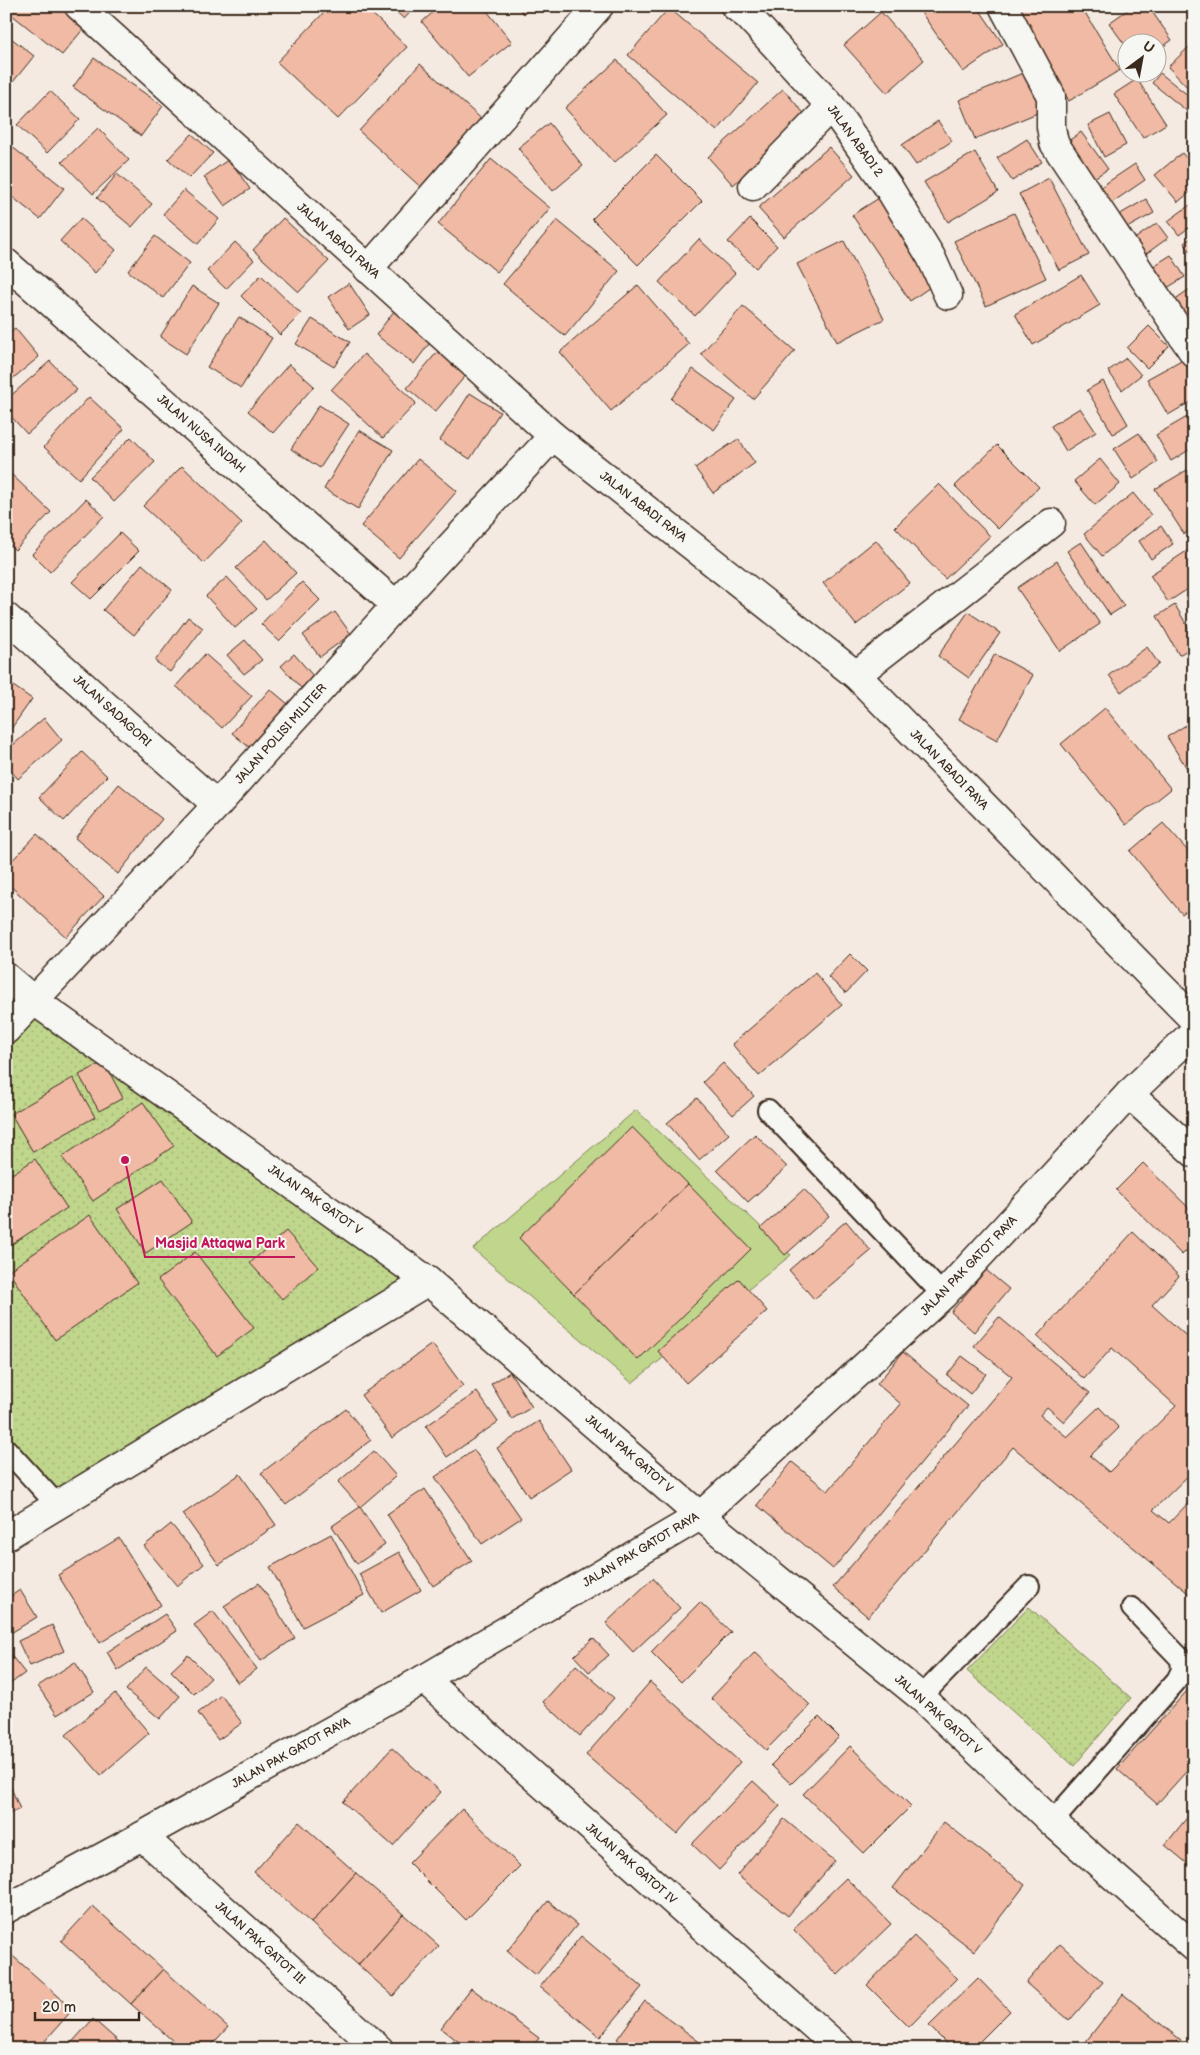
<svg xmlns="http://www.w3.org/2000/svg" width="1200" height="2055" font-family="'Balsamiq Sans',sans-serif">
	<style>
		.grass { fill: url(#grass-dots); stroke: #7d8055 }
		.pitch { fill: #bfd68c; stroke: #7d8055 }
		.building { fill: #f0baa4; stroke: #3b2a1e }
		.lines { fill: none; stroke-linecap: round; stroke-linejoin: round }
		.service-casing { stroke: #3b2a1e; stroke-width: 24 }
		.minor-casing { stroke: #3b2a1e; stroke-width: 31 }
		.tertiary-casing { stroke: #3b2a1e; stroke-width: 31 }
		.service { stroke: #f6f6f2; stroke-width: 20 }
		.minor { stroke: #f6f6f2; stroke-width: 28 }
		.tertiary { stroke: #f6f6f2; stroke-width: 28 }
		.labels { text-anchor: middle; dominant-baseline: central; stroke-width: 4; stroke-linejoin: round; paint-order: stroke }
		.street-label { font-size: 12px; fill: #3b2a1e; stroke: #f6f6f2 }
		.leader { fill: none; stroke: #c2185b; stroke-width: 2 }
		.callout-dot { fill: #c2185b; stroke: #f6f6f2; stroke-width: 2 }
		.callout-label { font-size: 14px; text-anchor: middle; font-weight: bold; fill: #c2185b; stroke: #f6f6f2; stroke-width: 4; stroke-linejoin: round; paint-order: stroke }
	</style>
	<defs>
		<pattern id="grass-dots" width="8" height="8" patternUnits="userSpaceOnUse" patternTransform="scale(1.25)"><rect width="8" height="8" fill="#bfd68c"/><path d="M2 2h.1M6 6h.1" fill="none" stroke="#a5b878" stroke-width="1.8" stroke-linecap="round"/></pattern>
	</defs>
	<rect width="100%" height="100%" fill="#f5eae2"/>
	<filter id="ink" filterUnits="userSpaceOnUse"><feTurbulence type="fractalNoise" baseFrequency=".02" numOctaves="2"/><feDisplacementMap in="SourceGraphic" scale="10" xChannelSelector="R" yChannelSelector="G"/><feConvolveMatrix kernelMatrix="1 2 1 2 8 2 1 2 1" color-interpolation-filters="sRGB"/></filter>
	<g filter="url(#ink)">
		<g class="grass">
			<polygon points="30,1008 419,1283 57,1499 6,1433 6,1036"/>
			<polygon points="1029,1607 1131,1698 1074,1766 967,1671"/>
		</g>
		<polygon class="pitch" points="636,1110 791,1255 632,1383 473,1249"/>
		<g class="building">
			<polygon points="6,6 58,6 84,28 62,55 6,10"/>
			<polygon points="330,6 364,6 407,47 338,119 277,62"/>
			<polygon points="390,6 416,6 404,19"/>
			<polygon points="440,6 483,6 512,42 468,77 422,22"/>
			<polygon points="516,6 531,6 524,14"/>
			<polygon points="804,6 816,6 808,11"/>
			<polygon points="926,6 977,6 1003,44 963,72 920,11"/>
			<polygon points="1012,6 1081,6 1120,70 1069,101"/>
			<polygon points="1133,6 1148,6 1172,40 1158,50 1158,42 1128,42 1128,49 1109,23"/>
			<polygon points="1194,6 1194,17 1185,7"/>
			<polygon points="669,8 758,83 717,131 628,55"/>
			<polygon points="881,12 924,60 887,93 844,45"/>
			<polygon points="6,34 34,56 13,82 6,77"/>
			<polygon points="1192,44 1194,46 1194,89 1191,91 1168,67"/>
			<polygon points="94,58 163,106 141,136 73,87"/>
			<polygon points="617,60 667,115 614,163 565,108"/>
			<polygon points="420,64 486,123 425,191 359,131"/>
			<polygon points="1025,72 1042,111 975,139 959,100"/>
			<polygon points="1160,73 1194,100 1188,112 1152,83"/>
			<polygon points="1137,79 1166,124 1143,138 1114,94"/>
			<polygon points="783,89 808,118 733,185 708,157"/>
			<polygon points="50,91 80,119 47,153 17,125"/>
			<polygon points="1110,114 1126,145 1104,157 1088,125"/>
			<polygon points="938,121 952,141 916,165 902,145"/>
			<polygon points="549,123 583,166 553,191 518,148"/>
			<polygon points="98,128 129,160 93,194 62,162"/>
			<polygon points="1081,132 1108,169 1094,178 1067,142"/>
			<polygon points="192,134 213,153 189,178 168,159"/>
			<polygon points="1027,139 1042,162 1012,181 997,158"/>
			<polygon points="6,142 64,188 40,219 6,192"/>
			<polygon points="829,147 854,175 784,237 758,208"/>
			<polygon points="975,152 998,192 948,222 924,182"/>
			<polygon points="1182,153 1194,167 1194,189 1178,202 1155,175"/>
			<polygon points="656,155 702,201 638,265 592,219"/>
			<polygon points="229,159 250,189 225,206 204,177"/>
			<polygon points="491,159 550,208 497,272 438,224"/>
			<polygon points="1135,164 1145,180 1101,210 1090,194"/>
			<polygon points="117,174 152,204 132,227 97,198"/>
			<polygon points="1049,178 1089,255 1059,270 1019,194"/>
			<polygon points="184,190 219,219 198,244 163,214"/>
			<polygon points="879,198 936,283 910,301 852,215"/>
			<polygon points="1146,199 1154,213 1125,229 1117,216"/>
			<polygon points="1194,202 1194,224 1179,235 1168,221"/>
			<polygon points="1014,213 1046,278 986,306 954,241"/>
			<polygon points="81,218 116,250 95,273 60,241"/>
			<polygon points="283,218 329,261 299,292 253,250"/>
			<polygon points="750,219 777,246 756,268 728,242"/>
			<polygon points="557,220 619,271 565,336 503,284"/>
			<polygon points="1157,223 1168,238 1143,256 1133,240"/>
			<polygon points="155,236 190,263 163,298 128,271"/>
			<polygon points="1194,236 1194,257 1184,243"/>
			<polygon points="699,239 735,273 695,316 659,282"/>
			<polygon points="844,241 884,319 837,342 797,264"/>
			<polygon points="235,242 254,260 226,289 207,271"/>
			<polygon points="1171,255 1185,277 1162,291 1147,270"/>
			<polygon points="261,275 301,314 280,335 241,296"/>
			<polygon points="1081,275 1100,305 1033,345 1015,314"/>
			<polygon points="349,283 370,315 349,329 328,297"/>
			<polygon points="638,285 689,344 611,411 560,352"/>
			<polygon points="192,286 219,303 186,354 160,337"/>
			<polygon points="1194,286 1194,328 1174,300"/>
			<polygon points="400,303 438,332 414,364 376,335"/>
			<polygon points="743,306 795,351 753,399 701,354"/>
			<polygon points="239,317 272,338 241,388 207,367"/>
			<polygon points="312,319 350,342 334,367 296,344"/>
			<polygon points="1149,326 1169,346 1147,368 1127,348"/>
			<polygon points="15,328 39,357 6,384 6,335"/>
			<polygon points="443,345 472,368 435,412 407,388"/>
			<polygon points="364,354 416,403 383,438 331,390"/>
			<polygon points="1126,358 1141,375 1122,390 1108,371"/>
			<polygon points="1185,358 1194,373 1194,400 1168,415 1147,379"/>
			<polygon points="50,361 77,390 27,434 6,411 6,400"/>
			<polygon points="289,364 314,386 273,433 248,411"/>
			<polygon points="693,369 736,400 714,430 671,399"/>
			<polygon points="1103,381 1128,424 1113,434 1087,390"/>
			<polygon points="470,393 500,412 470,459 440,440"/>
			<polygon points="89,397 124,429 79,479 44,447"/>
			<polygon points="319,405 349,424 320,468 291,449"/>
			<polygon points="1080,408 1096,432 1066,451 1051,426"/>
			<polygon points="1194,413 1194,447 1171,461 1156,435"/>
			<polygon points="359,430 393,450 358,509 324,489"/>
			<polygon points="1139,433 1158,462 1133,479 1114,449"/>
			<polygon points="131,437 155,462 114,502 90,477"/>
			<polygon points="738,439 755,463 713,493 695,468"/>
			<polygon points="997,445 1039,487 998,529 955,486"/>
			<polygon points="418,459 457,491 399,558 361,526"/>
			<polygon points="1100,459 1120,484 1095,505 1074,481"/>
			<polygon points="182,466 242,523 204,563 143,506"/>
			<polygon points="1187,470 1194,480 1194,528 1184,534 1155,489"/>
			<polygon points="11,474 51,512 15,550 6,542 6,480"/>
			<polygon points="939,484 990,536 945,579 895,527"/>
			<polygon points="1133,493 1151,515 1102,556 1084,534"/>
			<polygon points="86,499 104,516 50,572 32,554"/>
			<polygon points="1161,526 1173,544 1151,559 1139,541"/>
			<polygon points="120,533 139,551 91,599 72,582"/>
			<polygon points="266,540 296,573 266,600 236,568"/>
			<polygon points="876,540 910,583 856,625 823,583"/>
			<polygon points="1081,542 1124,606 1110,615 1067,551"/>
			<polygon points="1193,547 1194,585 1168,602 1150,575"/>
			<polygon points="1057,561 1100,624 1060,651 1017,588"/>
			<polygon points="142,564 172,590 134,635 103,610"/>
			<polygon points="227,577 257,609 235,628 206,596"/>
			<polygon points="302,582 320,600 279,641 261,624"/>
			<polygon points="1194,597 1194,613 1187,600"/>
			<polygon points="1175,605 1194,637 1194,646 1179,655 1157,616"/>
			<polygon points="335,612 351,634 320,657 303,635"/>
			<polygon points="968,612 1000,633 969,678 938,656"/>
			<polygon points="188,617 203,628 170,672 155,661"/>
			<polygon points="245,640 262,660 244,674 227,655"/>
			<polygon points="1147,647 1159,664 1121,692 1109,675"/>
			<polygon points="205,654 252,696 222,728 176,686"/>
			<polygon points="294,654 314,677 301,688 281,666"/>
			<polygon points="995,654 1033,675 997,740 959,719"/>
			<polygon points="6,681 32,699 6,736"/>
			<polygon points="270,689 288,704 250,748 232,733"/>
			<polygon points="1105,708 1171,789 1126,825 1061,744"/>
			<polygon points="44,718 62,740 18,779 6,765 6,751"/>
			<polygon points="1194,720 1194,766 1188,770 1167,737"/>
			<polygon points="82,752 107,776 64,821 39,797"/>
			<polygon points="119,784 162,819 118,874 75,838"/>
			<polygon points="1194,798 1194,811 1187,803"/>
			<polygon points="1163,823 1194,858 1194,905 1182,914 1130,851"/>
			<polygon points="37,834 104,896 66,937 6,882 6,867"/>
			<polygon points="850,954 867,971 846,993 828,977"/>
			<polygon points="815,973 842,1005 759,1076 732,1044"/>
			<polygon points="104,1062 123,1098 99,1111 79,1075"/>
			<polygon points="723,1063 754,1096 733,1115 703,1082"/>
			<polygon points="73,1078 95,1117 33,1152 11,1114"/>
			<polygon points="697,1098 729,1134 699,1160 667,1123"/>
			<polygon points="143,1102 174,1146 93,1201 62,1157"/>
			<polygon points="632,1127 688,1184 574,1294 519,1238"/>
			<polygon points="755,1134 787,1167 748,1202 717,1170"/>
			<polygon points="35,1159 67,1208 6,1248 6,1178"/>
			<polygon points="1143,1163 1194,1213 1194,1243 1182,1255 1116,1190"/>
			<polygon points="163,1179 192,1222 146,1253 117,1209"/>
			<polygon points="688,1184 751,1249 638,1360 574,1294"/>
			<polygon points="804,1189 829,1216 785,1255 761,1228"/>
			<polygon points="90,1215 137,1283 55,1340 8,1271"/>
			<polygon points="846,1221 871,1251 814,1299 789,1270"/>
			<polygon points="286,1231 318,1267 282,1299 250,1263"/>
			<polygon points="1133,1232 1179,1276 1152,1305 1194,1343 1194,1470 1153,1510 1169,1523 1194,1497 1194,1598 1013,1447 868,1617 833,1587 1012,1377 974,1346 999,1317 1090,1393 1064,1422 1047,1407 1040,1415 1067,1437 1099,1407 1119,1428 1090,1456 1109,1472 1176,1406 1112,1348 1084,1379 1037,1336"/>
			<polygon points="195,1252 254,1328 217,1356 158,1280"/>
			<polygon points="986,1270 1009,1289 974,1332 951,1312"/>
			<polygon points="739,1279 767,1311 686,1383 658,1351"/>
			<polygon points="432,1344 463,1386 392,1438 361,1395"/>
			<polygon points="903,1352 968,1406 833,1569 757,1505 792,1462 828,1491 901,1404 877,1384"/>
			<polygon points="962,1356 986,1374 970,1394 947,1375"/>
			<polygon points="510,1372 532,1407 512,1419 491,1384"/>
			<polygon points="477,1392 498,1422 447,1457 426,1426"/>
			<polygon points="346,1409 371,1440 286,1505 261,1473"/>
			<polygon points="539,1421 571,1469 529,1497 497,1448"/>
			<polygon points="474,1450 521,1518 482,1544 435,1477"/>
			<polygon points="374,1451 396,1476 360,1507 338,1482"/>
			<polygon points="240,1474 276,1525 219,1565 183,1514"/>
			<polygon points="425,1489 472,1561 433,1586 387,1514"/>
			<polygon points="360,1507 385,1545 357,1564 332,1526"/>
			<polygon points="171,1524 204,1564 177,1586 144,1546"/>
			<polygon points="331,1534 364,1595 303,1627 270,1567"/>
			<polygon points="119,1538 161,1605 100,1643 58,1575"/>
			<polygon points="399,1552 421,1590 381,1613 359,1574"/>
			<polygon points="653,1578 680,1608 633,1652 606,1623"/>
			<polygon points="259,1583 295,1638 261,1661 224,1606"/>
			<polygon points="20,1590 37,1617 6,1636 6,1599"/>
			<polygon points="700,1602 731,1632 681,1682 651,1652"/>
			<polygon points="213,1611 257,1669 238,1683 194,1625"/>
			<polygon points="165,1614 177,1631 118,1670 107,1652"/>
			<polygon points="52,1625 64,1651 30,1666 18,1641"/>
			<polygon points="593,1638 609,1655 589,1672 574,1656"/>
			<polygon points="6,1649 25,1673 6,1687"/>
			<polygon points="755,1652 810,1705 766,1750 711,1698"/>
			<polygon points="188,1655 211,1678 194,1694 171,1671"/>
			<polygon points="75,1662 94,1692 57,1715 38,1686"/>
			<polygon points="576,1665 614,1698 580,1736 543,1702"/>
			<polygon points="146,1667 180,1696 160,1719 126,1690"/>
			<polygon points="650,1682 740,1762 677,1834 586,1755"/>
			<polygon points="1194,1683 1194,1763 1157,1804 1117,1769"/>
			<polygon points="115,1693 149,1733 101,1775 66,1735"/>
			<polygon points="221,1695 242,1723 218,1740 198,1713"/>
			<polygon points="819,1717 839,1737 791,1784 771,1765"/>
			<polygon points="850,1746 911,1806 864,1853 803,1794"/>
			<polygon points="392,1748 441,1792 393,1846 343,1802"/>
			<polygon points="753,1781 780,1806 719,1870 692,1844"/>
			<polygon points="9,1783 20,1809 6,1815 6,1784"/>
			<polygon points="462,1809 520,1866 466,1920 409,1863"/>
			<polygon points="1194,1809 1194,1869 1165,1845"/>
			<polygon points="784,1819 835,1861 788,1916 737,1875"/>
			<polygon points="299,1822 356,1873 311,1923 254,1872"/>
			<polygon points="944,1822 1025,1885 974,1951 893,1888"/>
			<polygon points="356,1873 403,1914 358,1965 311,1923"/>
			<polygon points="846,1878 891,1924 838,1975 793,1929"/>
			<polygon points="548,1901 577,1925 536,1975 507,1951"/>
			<polygon points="93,1906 163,1969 131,2004 61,1941"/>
			<polygon points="403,1914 439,1946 393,1996 358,1965"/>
			<polygon points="581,1936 642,1987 600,2037 540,1987"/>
			<polygon points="914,1936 957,1978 909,2027 867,1985"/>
			<polygon points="1060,1944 1103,1982 1069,2021 1026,1983"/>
			<polygon points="7,1951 73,2009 38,2049 6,2049"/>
			<polygon points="163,1969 228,2027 208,2049 182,2049 131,2004"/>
			<polygon points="978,1978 1010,2011 972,2049 952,2049 929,2026"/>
			<polygon points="471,1988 539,2038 531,2049 468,2049 441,2028"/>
			<polygon points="1123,1994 1181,2040 1174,2049 1090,2049 1084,2044"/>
			<polygon points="645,2001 701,2043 696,2049 631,2049 617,2039"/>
			<polygon points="93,2019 127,2049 66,2049"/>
		</g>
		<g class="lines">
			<g class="service-casing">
				<g id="service">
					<polyline points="768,1110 943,1295"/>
					<polyline points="6,1449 58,1506"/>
					<polyline points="921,1697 1029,1586"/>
					<polyline points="1052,1822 1177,1680 1182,1670 1181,1659 1132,1608"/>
				</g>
			</g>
			<g class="minor-casing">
				<g id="minor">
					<polyline points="79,6 553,436 856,675 1194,1020"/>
					<polyline points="735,6 748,16 831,106 889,188 931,257 948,295"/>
					<polyline points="1003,6 1051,96 1051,127 1054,143 1194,353"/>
					<polyline points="753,186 831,106"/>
					<polyline points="6,263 396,605"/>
					<polyline points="368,269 599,6"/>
					<polyline points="6,617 217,805"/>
					<polyline points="856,675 1051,523"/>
					<polyline points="6,977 33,1000 428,1281 700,1516 921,1697 1052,1822 1194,1947"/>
					<polyline points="6,1030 217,805 396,605 553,436"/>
					<polyline points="1129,1094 1194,1153"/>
					<polyline points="6,1536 428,1281"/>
					<polyline points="424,1679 840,2049"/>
					<polyline points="142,1836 379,2049"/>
				</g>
			</g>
			<g class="tertiary-casing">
				<polyline id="tertiary" points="6,1909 142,1836 424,1679 700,1516 943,1295 1129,1094 1194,1032"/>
			</g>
			<use href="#service" class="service"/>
			<use href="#minor" class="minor"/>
			<use href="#tertiary" class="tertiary"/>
		</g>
	</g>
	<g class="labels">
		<g class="street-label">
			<text transform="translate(855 141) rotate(54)">JALAN ABADI 2</text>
			<text transform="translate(338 241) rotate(42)">JALAN ABADI RAYA</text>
			<text transform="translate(201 434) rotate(41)">JALAN NUSA INDAH</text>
			<text transform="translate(643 507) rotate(38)">JALAN ABADI RAYA</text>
			<text transform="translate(112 711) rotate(42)">JALAN SADAGORI</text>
			<text transform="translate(281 734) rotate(-48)">JALAN POLISI MILITER</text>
			<text transform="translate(949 770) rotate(46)">JALAN ABADI RAYA</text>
			<text transform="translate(315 1200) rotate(35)">JALAN PAK GATOT V</text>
			<text transform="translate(969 1266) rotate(-46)">JALAN PAK GATOT RAYA</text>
			<text transform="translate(629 1454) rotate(41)">JALAN PAK GATOT V</text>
			<text transform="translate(641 1550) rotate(-31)">JALAN PAK GATOT RAYA</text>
			<text transform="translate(938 1715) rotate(42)">JALAN PAK GATOT V</text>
			<text transform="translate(291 1753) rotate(-29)">JALAN PAK GATOT RAYA</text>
			<text transform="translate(631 1864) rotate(41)">JALAN PAK GATOT IV</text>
			<text transform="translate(260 1943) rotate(42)">JALAN PAK GATOT III</text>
		</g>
	</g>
	<path class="leader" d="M125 1160L145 1257H295"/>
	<circle class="callout-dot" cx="125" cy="1160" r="5"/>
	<g class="callout-label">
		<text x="220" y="1248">Masjid Attaqwa Park</text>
	</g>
	<rect width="1200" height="2055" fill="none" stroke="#f6f6f2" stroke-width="25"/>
	<rect x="12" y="12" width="1175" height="2030" fill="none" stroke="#3b2a1e" stroke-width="2" filter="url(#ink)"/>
	<g transform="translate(1142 58) rotate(32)"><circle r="24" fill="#f6f6f2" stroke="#aba49d"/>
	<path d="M0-4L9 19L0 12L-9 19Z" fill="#3b2a1e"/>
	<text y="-8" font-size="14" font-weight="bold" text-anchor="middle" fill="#3b2a1e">U</text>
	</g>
	<path d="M35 2012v8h104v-8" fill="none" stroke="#3b2a1e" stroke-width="2.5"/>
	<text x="42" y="2012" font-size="15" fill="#3b2a1e" stroke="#f6f6f2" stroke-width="4" paint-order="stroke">20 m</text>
</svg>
